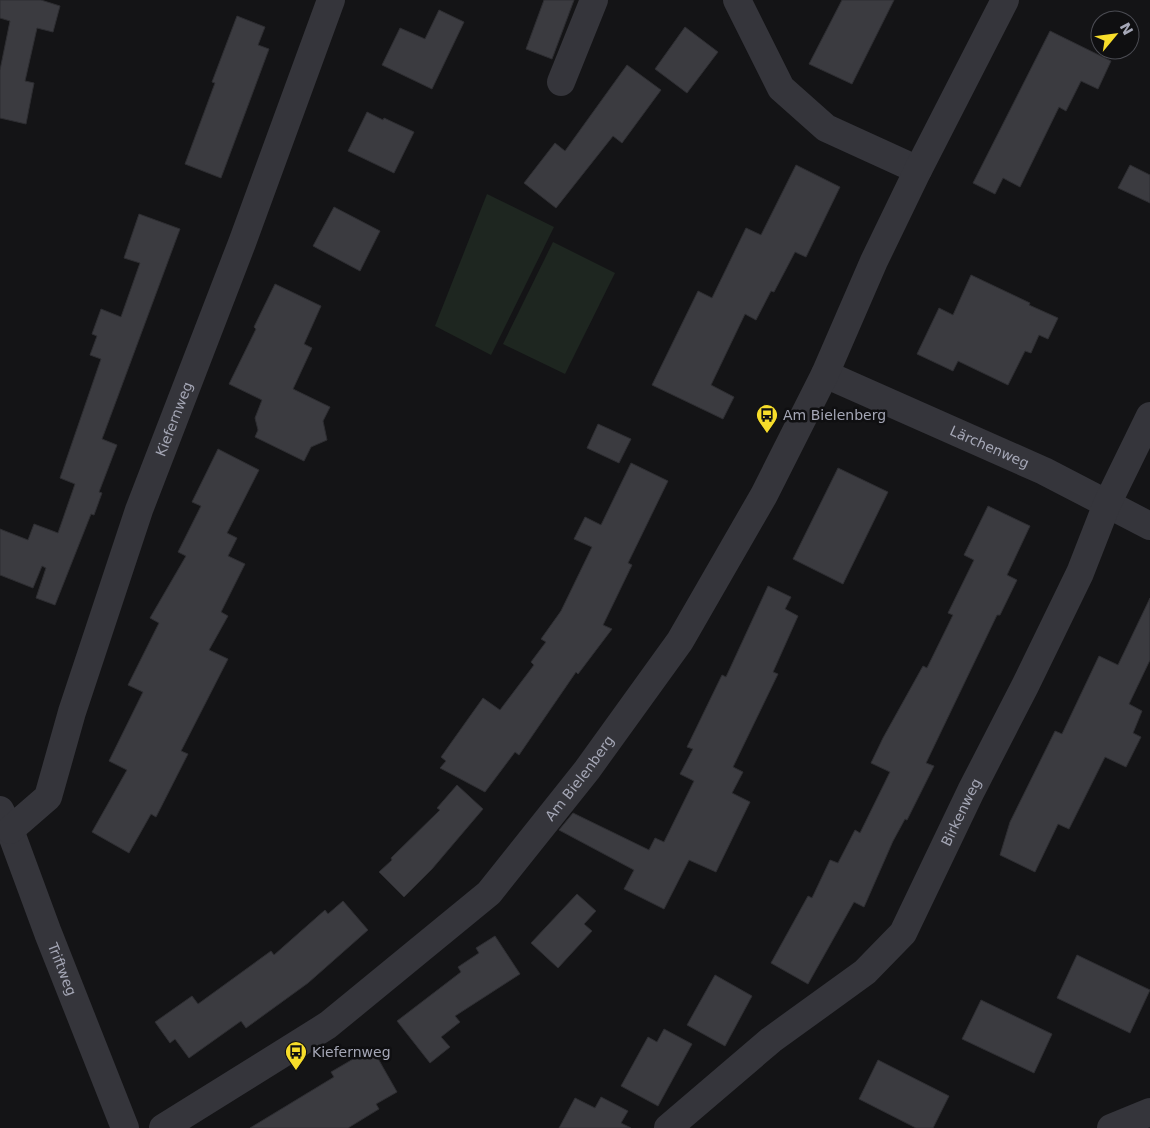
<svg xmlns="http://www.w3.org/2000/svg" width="1150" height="1128" font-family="'DejaVu Sans',sans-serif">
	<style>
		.green { fill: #1e2620 }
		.building { fill: #3b3b40; stroke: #2e2e32 }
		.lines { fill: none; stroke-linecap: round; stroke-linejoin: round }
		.minor { stroke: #35353b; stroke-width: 28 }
		.labels { text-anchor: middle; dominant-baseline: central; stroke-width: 5; stroke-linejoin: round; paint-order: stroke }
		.poi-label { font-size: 14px; fill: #a5a7b6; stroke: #0f0f11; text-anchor: start }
		.street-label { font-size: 14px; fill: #a5a7b6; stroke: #0f0f11 }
	</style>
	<rect width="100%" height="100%" fill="#141416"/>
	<g class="green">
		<polygon points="487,194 554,227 491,355 435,326"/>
		<polygon points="553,242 615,273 565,374 503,344"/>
	</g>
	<g class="building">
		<polygon points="0,0 41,0 60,6 53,32 37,28 25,81 34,83 26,124 0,118 0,70 10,21 0,18"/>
		<polygon points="544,0 574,0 552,59 526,49"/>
		<polygon points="842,0 894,0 852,84 809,64"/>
		<polygon points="439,10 464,22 432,89 382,65 400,28 425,39"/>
		<polygon points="237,16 265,27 258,45 269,49 221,178 185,164 215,83 212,82"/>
		<polygon points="685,27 718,52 687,93 655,69"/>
		<polygon points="1050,31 1111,61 1098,89 1081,81 1066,111 1059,107 1020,187 1003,178 995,194 973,183"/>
		<polygon points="627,65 661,90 622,143 613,136 556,208 524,183 555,143 565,151"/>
		<polygon points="367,112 383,120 384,118 414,132 394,173 348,151"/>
		<polygon points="796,165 840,187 806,257 795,252 774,292 771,291 756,320 745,314 711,385 734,397 723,419 652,385 698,291 712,298 746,228 761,235"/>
		<polygon points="1130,165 1150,175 1150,203 1118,188"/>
		<polygon points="334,207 380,231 360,271 313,246"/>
		<polygon points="139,214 180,229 102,439 117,445 99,492 102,493 94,515 91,514 55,605 36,598 46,568 42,566 33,588 0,575 0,529 28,540 34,524 58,533 75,484 60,478 101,359 90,355 97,336 92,334 101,309 121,317 140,263 124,258"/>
		<polygon points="971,275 1030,303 1029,305 1058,318 1048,339 1039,335 1031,353 1025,351 1008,385 958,361 953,371 917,354 939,308 953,315"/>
		<polygon points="275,284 321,306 304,344 312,348 293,389 330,407 323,421 327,440 311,447 304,461 255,437 258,430 255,418 262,400 229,384 256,329 254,327"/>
		<polygon points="598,424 631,439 619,463 587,448"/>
		<polygon points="218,449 259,470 227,533 237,538 228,556 245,564 221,612 228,616 209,650 228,659 181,751 188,754 156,817 151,814 129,853 92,832 127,770 109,761 143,692 128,685 159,623 150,618 186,556 178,552 201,506 192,502"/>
		<polygon points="631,463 668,481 628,563 632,565 603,625 612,629 578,674 576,672 519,755 515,752 485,792 440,768 446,761 441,757 483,698 500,710 534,665 531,662 546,642 541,639 561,611 592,547 574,539 585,517 601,525"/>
		<polygon points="838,468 888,492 843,584 793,559"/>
		<polygon points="988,506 1030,526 1007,575 1017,580 1000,615 997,615 926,763 934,766 907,820 905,819 893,841 864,907 854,902 808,984 771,963 808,896 812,898 830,860 838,863 855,830 860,833 890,772 871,763 883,738 923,666 927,668 953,615 948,613 974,560 964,555"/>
		<polygon points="768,586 791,597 785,609 798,616 773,672 778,674 733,767 743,772 732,793 750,802 716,872 689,860 664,909 624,889 634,870 559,830 573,813 649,850 655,838 664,842 694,781 680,774 693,749 687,747 722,675 726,677"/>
		<polygon points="1150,598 1150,660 1129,704 1142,711 1133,733 1141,737 1126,767 1105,757 1069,829 1058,824 1035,872 1000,855 1010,822 1055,731 1062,734 1099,656 1118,665"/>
		<polygon points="457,785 483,809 432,869 404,897 379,872 392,860 391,858 440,810 437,808"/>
		<polygon points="577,894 596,911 584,924 592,931 558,968 531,943"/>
		<polygon points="343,901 368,930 308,983 246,1028 241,1021 189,1058 175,1039 170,1043 155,1022 192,996 198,1004 271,951 274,955 325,910 328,914"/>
		<polygon points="495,936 520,974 455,1016 460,1022 441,1037 450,1047 430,1063 397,1021 461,972 458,967 479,953 476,948"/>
		<polygon points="1077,955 1150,990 1130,1033 1057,998"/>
		<polygon points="715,975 752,996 725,1046 687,1025"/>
		<polygon points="981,1000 1052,1034 1034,1073 962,1039"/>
		<polygon points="664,1029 692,1044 658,1106 621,1086 648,1037 657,1042"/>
		<polygon points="372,1048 397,1092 376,1104 379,1109 348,1128 250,1128 334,1077 331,1072"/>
		<polygon points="878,1060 949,1096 933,1128 916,1128 859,1099"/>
		<polygon points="601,1097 628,1111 621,1123 631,1128 559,1128 575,1098 595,1108"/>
	</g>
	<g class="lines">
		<g class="minor">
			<polyline points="737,0 781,88 826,128 918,170"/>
			<polyline points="561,82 594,0"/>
			<path id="s1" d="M825,374L1044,471L1150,526"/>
			<path id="s2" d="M0,810L10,830L48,933L125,1128"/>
			<path id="s3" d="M10,830L48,797L72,712L139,510L242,243L331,0"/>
			<path id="s4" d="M163,1128L328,1025L489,893L587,770L680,641L764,495L825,374L874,261L918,170L1005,0"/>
			<path id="s5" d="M668,1128L771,1040L865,972L903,933L971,791L1025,686L1080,573L1107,504L1150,416"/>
			<polyline points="1111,1128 1150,1112"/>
		</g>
	</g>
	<defs>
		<g id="bus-pin" transform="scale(1.125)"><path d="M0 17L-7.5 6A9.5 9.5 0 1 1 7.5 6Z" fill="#f7dd2a" stroke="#0f0f11"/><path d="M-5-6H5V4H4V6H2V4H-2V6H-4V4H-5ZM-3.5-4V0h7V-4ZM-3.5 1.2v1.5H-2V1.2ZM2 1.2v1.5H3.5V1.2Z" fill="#111"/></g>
	</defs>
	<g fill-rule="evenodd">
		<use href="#bus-pin" x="767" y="415"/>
		<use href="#bus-pin" x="296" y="1052"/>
	</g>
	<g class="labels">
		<g class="poi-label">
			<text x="783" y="415">Am Bielenberg</text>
			<text x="312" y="1052">Kiefernweg</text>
		</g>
		<g class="street-label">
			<text stroke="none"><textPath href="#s3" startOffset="449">Kiefernweg</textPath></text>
			<text stroke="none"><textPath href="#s1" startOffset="180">Lärchenweg</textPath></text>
			<text stroke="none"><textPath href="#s4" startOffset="549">Am Bielenberg</textPath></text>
			<text stroke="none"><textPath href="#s5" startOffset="440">Birkenweg</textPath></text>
			<text stroke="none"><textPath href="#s2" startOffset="171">Triftweg</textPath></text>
		</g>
	</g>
	<g transform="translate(1115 35) rotate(61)"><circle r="24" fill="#0f0f11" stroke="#4b4c53"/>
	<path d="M0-4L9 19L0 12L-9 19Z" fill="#f7dd2a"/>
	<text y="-8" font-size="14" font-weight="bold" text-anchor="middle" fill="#a5a7b6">N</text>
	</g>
</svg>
